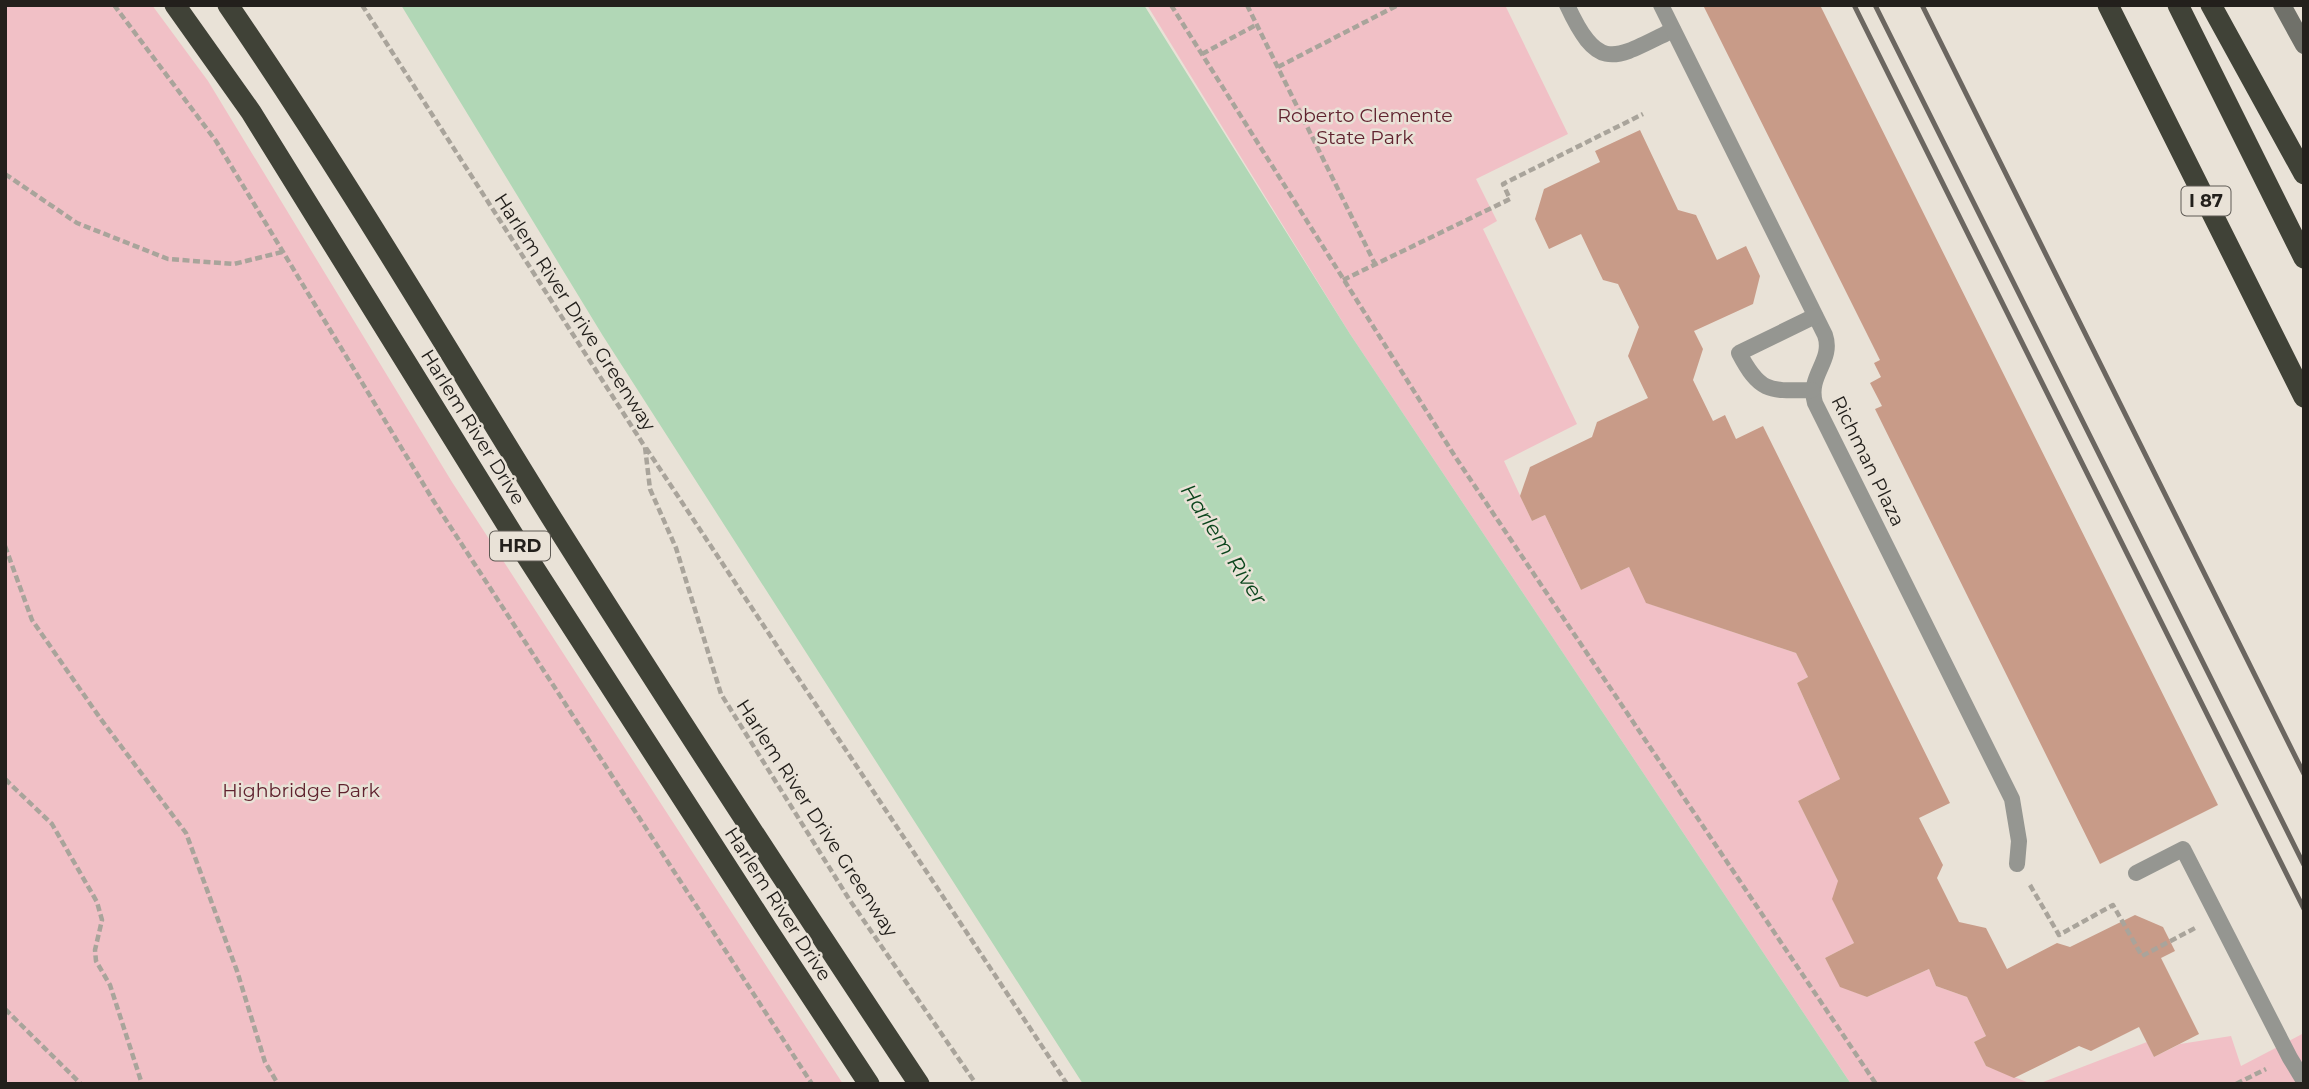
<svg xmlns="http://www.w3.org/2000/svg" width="2309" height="1089" font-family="Montserrat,sans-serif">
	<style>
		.green { fill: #f1c0c6 }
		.water { fill: #b1d7b6 }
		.building { fill: #c89b88 }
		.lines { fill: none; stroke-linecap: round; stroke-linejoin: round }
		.path { stroke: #a9a49b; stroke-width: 4.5; stroke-dasharray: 7 3.5; stroke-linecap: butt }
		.lane { stroke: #959691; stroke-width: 16 }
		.secondary { stroke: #70716a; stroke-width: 18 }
		.highway { stroke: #404237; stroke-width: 21 }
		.rail { stroke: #6b6660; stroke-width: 5 }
		.labels { text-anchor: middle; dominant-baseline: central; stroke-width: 5; stroke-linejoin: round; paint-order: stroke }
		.shield { fill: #e9e2d7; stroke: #5e5a54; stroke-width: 2 }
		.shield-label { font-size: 18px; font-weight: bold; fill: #23201c }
		.park-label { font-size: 19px; fill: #60232f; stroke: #e9e2d7 }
		.street-label { font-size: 19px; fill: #23201c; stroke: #e9e2d7 }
		.water-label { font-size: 21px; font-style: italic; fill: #0b461d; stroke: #e9e2d7 }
	</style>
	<rect width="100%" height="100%" fill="#e9e2d7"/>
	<g class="green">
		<polygon points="5,5 152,5 208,81 452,482 843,1084 5,1084"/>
		<polygon points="1147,5 1505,5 1568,134 1476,179 1497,221 1483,229 1577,424 1504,461 1532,521 1545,515 1581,590 1629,567 1647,603 1796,653 1808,677 1797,683 1840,779 1798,801 1838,881 1854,943 1825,958 1840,986 1867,997 1929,969 1936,986 1967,997 1986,1036 1974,1042 1986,1066 2032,1084 1851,1084 1350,334"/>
		<polygon points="2304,1033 2304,1084 2038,1084 2147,1042 2154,1057 2180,1044 2231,1036 2241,1066"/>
	</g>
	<polygon class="water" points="401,5 1144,5 1350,334 1851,1084 1083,1084 603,336"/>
	<g class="building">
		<polygon points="1703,5 1820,5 2218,805 2100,864 1875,409 1882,406 1870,383 1881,377 1874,363 1880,360"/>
		<polygon points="1640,130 1678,210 1696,215 1717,260 1746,246 1760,276 1753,304 1694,331 1703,349 1693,380 1713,421 1725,415 1736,439 1763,426 1950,803 1919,818 1943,865 1937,878 1959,922 1986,928 2007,969 2057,943 2070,947 2135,915 2163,927 2175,951 2161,958 2199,1034 2154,1057 2139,1027 2091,1051 2079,1046 2014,1078 1986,1066 1974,1042 1986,1036 1967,997 1936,986 1929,969 1867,997 1840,987 1825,958 1854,943 1832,899 1838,881 1798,801 1840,779 1797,683 1808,677 1796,653 1646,603 1629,567 1581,590 1545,515 1532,521 1520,496 1530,467 1592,437 1597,422 1648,398 1628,356 1639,327 1618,284 1603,280 1581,234 1549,249 1535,219 1544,189 1600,162 1595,151"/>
	</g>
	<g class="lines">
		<g class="path">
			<polyline points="114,5 216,141 433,500 812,1084"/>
			<polyline points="362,5 645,447 650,489 676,548 721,694 849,899 976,1084"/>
			<polyline points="1171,5 1456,458 1876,1084"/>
			<polyline points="1247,5 1375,264"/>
			<polyline points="1202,54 1256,25"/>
			<polyline points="1278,67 1398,5"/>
			<polyline points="5,174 77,223 168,259 234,264 282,252"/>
			<polyline points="1343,280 1510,199 1503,184 1643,114"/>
			<polyline points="646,448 1067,1084"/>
			<polyline points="5,546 32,620 100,718 186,833 237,971 265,1062 278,1084"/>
			<polyline points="5,779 52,824 97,902 102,920 95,950 96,961 110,985 142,1084"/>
			<polyline points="2030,885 2059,935 2113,905 2142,956 2197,927"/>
			<polyline points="5,1009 81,1084"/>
			<polyline points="2236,1084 2266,1069"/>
		</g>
		<g class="lane">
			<path d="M1567,5C1599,74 1614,59 1673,30"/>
			<path d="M1661,5L1825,335C1834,361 1807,375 1815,403L2012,799L2019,841L2017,864"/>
			<path d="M1812,390C1769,391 1760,393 1739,353L1815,316"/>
			<polyline points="2136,873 2183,849 2290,1058 2304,1081"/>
		</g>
		<polyline class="secondary" points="2282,5 2304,45"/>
		<g class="highway">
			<polyline points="175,5 251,112 520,546 767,929 869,1084"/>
			<path d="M228,5C342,171 445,346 551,517C671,708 794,896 919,1084"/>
			<polyline points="2108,5 2304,397"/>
			<polyline points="2178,5 2304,258"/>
			<polyline points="2211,5 2304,174"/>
		</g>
		<g class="rail">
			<polyline points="1854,5 2304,909"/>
			<polyline points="1875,5 2304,865"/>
			<polyline points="1922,5 2304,774"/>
		</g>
	</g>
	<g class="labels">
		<g class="shield">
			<rect x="2181.5" y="186.5" width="49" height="29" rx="5"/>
			<rect x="490" y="531.5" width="60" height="29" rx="5"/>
		</g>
		<g class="shield-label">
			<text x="2206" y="201">I 87</text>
			<text x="520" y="546">HRD</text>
		</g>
		<g class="park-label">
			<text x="1365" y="115">Roberto Clemente<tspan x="1365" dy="22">State Park</tspan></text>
			<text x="301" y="790">Highbridge Park</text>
		</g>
		<g class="street-label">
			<text transform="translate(575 312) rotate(57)">Harlem River Drive Greenway</text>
			<text transform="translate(473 427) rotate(58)">Harlem River Drive</text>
			<text transform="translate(1868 461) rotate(64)">Richman Plaza</text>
			<text transform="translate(817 818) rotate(57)">Harlem River Drive Greenway</text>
			<text transform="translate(778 904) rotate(57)">Harlem River Drive</text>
		</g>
		<g class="water-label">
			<text transform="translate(1224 544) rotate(57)">Harlem River</text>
		</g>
	</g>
	<rect width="2309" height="1089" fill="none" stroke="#23201c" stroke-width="14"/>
</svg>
